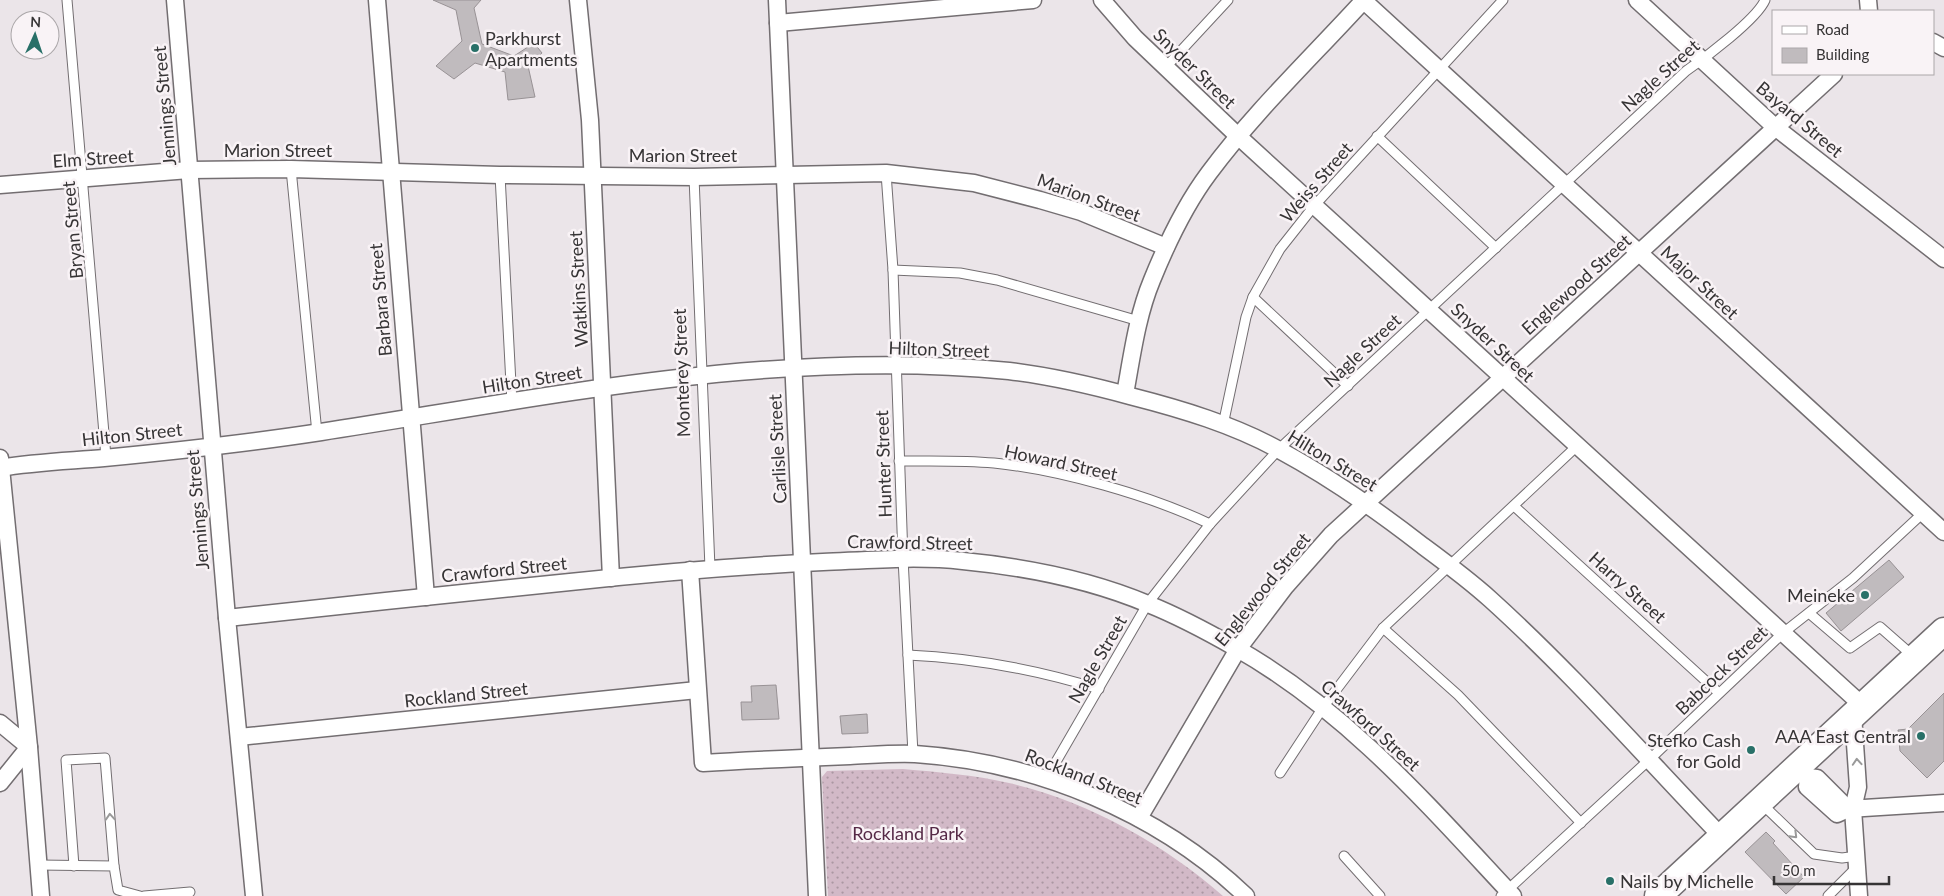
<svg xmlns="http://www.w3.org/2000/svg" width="1944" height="896" font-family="Lato,sans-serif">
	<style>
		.grass { fill: url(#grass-dots) }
		.building { fill: #c0bbbe; stroke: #989295 }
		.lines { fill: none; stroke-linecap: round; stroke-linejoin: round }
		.service-casing { stroke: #736e71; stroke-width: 11 }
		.minor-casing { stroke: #736e71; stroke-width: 19 }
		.primary-casing { stroke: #736e71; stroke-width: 29 }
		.service { stroke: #fff; stroke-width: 9 }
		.minor { stroke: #fff; stroke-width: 16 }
		.primary { stroke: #fff; stroke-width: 26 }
		.oneway { stroke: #9a9a9a }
		.poi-dot { fill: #287068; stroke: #f9f3f6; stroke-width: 2 }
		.labels { text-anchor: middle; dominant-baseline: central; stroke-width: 5; stroke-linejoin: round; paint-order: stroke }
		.poi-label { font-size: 18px; fill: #363435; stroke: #f9f3f6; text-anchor: end }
		.street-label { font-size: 18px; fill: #363435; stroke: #f9f3f6 }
		.park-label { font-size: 18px; fill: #552946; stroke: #f9f3f6 }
	</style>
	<defs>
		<pattern id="grass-dots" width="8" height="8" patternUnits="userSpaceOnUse" patternTransform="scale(1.25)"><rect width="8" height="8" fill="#d2b9c7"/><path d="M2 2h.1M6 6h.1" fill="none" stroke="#ab97a2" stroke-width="1.8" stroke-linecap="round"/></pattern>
	</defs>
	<rect width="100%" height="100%" fill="#ebe5e9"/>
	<path class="grass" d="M903,769C938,772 974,775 1009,783C1087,801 1163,843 1223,896H828L822,777L827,771Z"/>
	<g class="building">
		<polygon points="433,0 481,0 474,8 482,44 514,56 534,43 542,53 528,66 535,97 508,100 505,72 475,63 454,79 436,66 462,41 456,10"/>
		<polygon points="1889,560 1904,577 1841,631 1826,613"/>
		<polygon points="776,685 779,719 742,720 741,702 752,702 751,686"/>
		<polygon points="1944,693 1944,761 1927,778 1900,751 1898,730 1908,729"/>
		<polygon points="867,714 868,733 842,734 840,716"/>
		<polygon points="1766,832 1775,841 1773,843 1804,877 1786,894 1745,852"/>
	</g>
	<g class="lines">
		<g class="service-casing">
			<g id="service">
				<polyline points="67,0 106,457"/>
				<polyline points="1165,68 1228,0"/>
				<polyline points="1377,136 1496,248"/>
				<polyline points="291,169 317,433"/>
				<polyline points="886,173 893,270 903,558 913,754"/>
				<polyline points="500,175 512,403"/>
				<polyline points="694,177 710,568"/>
				<polyline points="893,270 960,273 997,280 1139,321"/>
				<polyline points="1253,297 1348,386"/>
				<polyline points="1223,425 1246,317 1253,297 1280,249 1314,206 1503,0"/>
				<path d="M899,461C931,461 962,460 994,463C1061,470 1149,495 1210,524"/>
				<polyline points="1514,506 1719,693"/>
				<polyline points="1809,613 1850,648 1880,627 1913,656"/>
				<polyline points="1383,628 1458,695 1581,823"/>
				<path d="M908,655C973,658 1038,670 1099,689"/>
				<polyline points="1280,773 1324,706 1383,628 1577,446"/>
				<path d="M1046,779L1148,603L1210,524L1279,449L1686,71C1705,58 1757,19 1765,0"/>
				<polyline points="1761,803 1814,854 1842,858 1857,856"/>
				<polyline points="1344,856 1380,896"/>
				<polyline points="39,865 114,866 118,890 140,896"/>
				<polyline points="74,866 66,760 105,758 114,866"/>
				<polyline points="144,896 190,892"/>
				<polyline points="1501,896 1649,760 1783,633 1853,578 1923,513"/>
				<polyline points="1828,896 1857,867"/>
			</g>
		</g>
		<g class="minor-casing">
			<g id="minor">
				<polyline points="175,0 227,618 254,896"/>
				<polyline points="377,0 426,597"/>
				<polyline points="578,0 590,120 611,578"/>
				<polyline points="777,0 817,896"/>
				<polyline points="1102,0 1135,38 1239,137 1863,706"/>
				<polyline points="1363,0 1944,532"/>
				<polyline points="1637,0 1775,127 1944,259"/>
				<polyline points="1868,0 1869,11"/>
				<polyline points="778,23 1033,0"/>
				<polyline points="1933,42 1944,48"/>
				<polyline points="0,185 189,170 291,169 500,175 694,177 886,173 974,183 1040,200 1081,212 1166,247"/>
				<path d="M1125,394C1132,356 1137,316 1152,280C1167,243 1185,205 1209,173C1255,111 1312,57 1364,0"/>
				<polyline points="0,458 29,747 41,896"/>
				<path d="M0,468C34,462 69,461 104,458C176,451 249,443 321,432C548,397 778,348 1009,371C1050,376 1090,385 1130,396C1181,409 1235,425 1281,451C1331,478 1378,511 1423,546C1446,563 1469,580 1490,599C1572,673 1645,757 1722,837"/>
				<path d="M690,570L703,763C752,760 801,758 850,756C872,755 894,753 915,754C1036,762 1158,812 1246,896"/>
				<path d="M227,618C341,605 456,594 570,582C654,573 738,566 823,562C870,560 917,556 963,561C1025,567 1091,580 1148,604C1178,616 1208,632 1236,648C1347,711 1427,804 1513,896"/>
				<polyline points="1853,715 1858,787 1853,809 1859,896"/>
				<polyline points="0,723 29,747 0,783"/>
				<polyline points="239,737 697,690"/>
				<polyline points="1797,765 1808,777 1807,787 1837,814 1848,809 1944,803"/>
				<polyline points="1808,777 1817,778 1848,809"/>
				<polyline points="1139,818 1238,649 1285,587 1331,535 1834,74"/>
			</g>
		</g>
		<g class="primary-casing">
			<polyline id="primary" points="1658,896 1944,631"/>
		</g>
		<use href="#service" class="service"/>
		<use href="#minor" class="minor"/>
		<use href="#primary" class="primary"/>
	</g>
	<defs><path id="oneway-chevron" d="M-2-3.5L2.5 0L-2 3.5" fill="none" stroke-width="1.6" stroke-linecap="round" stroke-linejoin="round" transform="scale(1.25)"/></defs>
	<g class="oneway">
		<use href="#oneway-chevron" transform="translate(1857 762) rotate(-94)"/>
		<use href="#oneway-chevron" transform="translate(110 817) rotate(-94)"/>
		<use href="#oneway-chevron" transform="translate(1794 835) rotate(45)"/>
	</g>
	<g class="poi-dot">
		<circle cx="475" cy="48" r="5"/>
		<circle cx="1865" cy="595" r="5"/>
		<circle cx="1921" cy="736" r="5"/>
		<circle cx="1751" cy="750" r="5"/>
		<circle cx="1610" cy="881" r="5"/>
	</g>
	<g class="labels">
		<g class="poi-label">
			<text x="485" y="38" text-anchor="start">Parkhurst<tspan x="485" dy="21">Apartments</tspan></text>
			<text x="1855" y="595">Meineke</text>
			<text x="1911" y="736">AAA East Central</text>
			<text x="1741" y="740">Stefko Cash<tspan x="1741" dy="21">for Gold</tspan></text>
			<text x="1620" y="881" text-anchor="start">Nails by Michelle</text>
		</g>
		<g class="street-label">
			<text transform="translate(1195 68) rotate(44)">Snyder Street</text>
			<text transform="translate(1660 75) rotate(-42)">Nagle Street</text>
			<text transform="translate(164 106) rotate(-95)">Jennings Street</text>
			<text transform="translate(1800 119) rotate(40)">Bayard Street</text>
			<text x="278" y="150">Marion Street</text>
			<text x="683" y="155">Marion Street</text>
			<text transform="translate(93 158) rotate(-4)">Elm Street</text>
			<text transform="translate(1316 182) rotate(-49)">Weiss Street</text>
			<text transform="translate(1089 197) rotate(20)">Marion Street</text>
			<text transform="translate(72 230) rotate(-95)">Bryan Street</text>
			<text transform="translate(1700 282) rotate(43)">Major Street</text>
			<text transform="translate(1576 284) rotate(-42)">Englewood Street</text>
			<text transform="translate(578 289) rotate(-93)">Watkins Street</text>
			<text transform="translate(380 300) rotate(-95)">Barbara Street</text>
			<text transform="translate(1493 342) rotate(43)">Snyder Street</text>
			<text transform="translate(939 349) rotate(2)">Hilton Street</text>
			<text transform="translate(1362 350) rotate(-43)">Nagle Street</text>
			<text transform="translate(681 373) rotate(-92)">Monterey Street</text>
			<text transform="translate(532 379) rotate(-9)">Hilton Street</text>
			<text transform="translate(132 434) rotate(-6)">Hilton Street</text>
			<text transform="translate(777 449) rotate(-93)">Carlisle Street</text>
			<text transform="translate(1333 460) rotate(31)">Hilton Street</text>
			<text transform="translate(1061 462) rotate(12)">Howard Street</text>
			<text transform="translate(883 464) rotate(-92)">Hunter Street</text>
			<text transform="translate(197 510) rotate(-95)">Jennings Street</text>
			<text transform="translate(910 542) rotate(1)">Crawford Street</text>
			<text transform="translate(504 569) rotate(-6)">Crawford Street</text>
			<text transform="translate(1628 587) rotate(42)">Harry Street</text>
			<text transform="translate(1262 589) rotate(-51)">Englewood Street</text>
			<text transform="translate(1097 659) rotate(-60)">Nagle Street</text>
			<text transform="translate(1721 670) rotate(-44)">Babcock Street</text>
			<text transform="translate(466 694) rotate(-6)">Rockland Street</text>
			<text transform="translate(1371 725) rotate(42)">Crawford Street</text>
			<text transform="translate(1084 776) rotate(21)">Rockland Street</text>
		</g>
		<g class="park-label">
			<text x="908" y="833">Rockland Park</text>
		</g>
	</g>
	<rect x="1772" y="10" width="162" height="65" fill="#f9f3f6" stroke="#aba7a9"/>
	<rect x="1782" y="26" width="25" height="8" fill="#ffffff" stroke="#aba7a9"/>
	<text x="1816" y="35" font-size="15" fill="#363435">Road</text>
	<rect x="1782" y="48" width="25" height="15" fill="#c0bbbe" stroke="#aba7a9"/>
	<text x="1816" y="60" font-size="15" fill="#363435">Building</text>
	<g transform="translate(35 35) rotate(3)"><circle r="24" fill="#f9f3f6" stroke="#aba7a9"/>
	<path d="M0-4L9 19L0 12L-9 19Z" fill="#287068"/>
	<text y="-8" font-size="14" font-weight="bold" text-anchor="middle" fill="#363435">N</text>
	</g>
	<path d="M1774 876v8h115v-8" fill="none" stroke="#363435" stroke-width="2.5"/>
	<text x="1782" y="876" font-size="15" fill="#363435" stroke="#f9f3f6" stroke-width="4" paint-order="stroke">50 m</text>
</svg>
